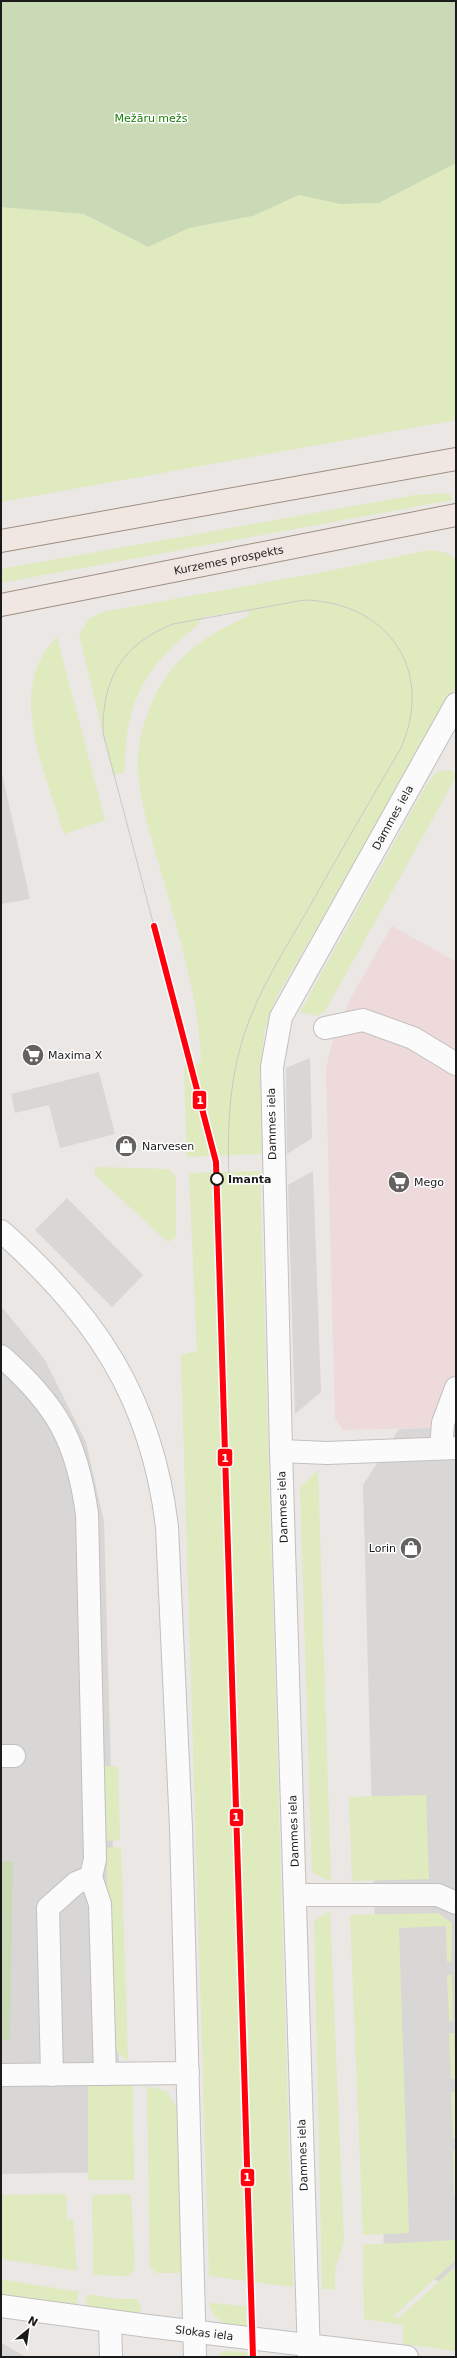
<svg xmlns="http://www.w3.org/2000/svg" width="457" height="2358" font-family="'DejaVu Sans',sans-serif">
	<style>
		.residential { fill: #d9d7d5 }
		.commercial { fill: #eed9db }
		.grass { fill: #e0eabf }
		.forest { fill: #cbdab6 }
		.parking { fill: #d8d7d5 }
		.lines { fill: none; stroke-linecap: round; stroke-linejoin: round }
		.minor-casing { stroke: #c2c1c0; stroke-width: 24 }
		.major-casing { stroke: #a08e80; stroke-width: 24 }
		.minor { stroke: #fcfbfb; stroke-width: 22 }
		.major { stroke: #f0e7e2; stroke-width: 22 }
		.tram { stroke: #c9c8c8; stroke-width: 1 }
		.tram-1-casing { stroke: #fff; stroke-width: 9 }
		.tram-1 { stroke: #ff000c; stroke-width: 6 }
		.stop-dot { fill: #fff; stroke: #1b1b1b; stroke-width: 2 }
		.labels { text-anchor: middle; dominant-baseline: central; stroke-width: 3; stroke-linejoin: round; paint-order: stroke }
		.park-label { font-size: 11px; fill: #157e04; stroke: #fff }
		.street-label { font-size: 11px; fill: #1b1b1b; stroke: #fff }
		.poi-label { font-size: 11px; fill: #1b1b1b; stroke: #fff; text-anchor: start }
		.stop-label { font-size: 11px; font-weight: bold; fill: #1b1b1b; stroke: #fff; text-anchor: start }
		.line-badge { stroke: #fff; stroke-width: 1.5 }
		.badge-label { font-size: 11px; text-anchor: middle; font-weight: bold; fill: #fff }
	</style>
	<rect width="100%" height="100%" fill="#eae7e4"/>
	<g class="residential">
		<polygon points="1,1306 45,1360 86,1442 104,1522 122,2172 1,2174"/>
		<polygon points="456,1427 456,2288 384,2259 363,1485 399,1429"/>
		<polygon points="1,2343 2,2343 26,2357 1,2357"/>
	</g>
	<polygon class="commercial" points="392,926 456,962 456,1427 343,1430 335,1418 326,1070 333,1039 352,996"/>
	<g class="grass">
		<polygon points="456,163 456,420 1,502 2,206 84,214 148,247 189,228 253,216 299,195 340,204 379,203"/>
		<polygon points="444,493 451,495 452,500 1,583 1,569 415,495"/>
		<path d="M430,550L447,553L456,559V687L276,998L264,1032L260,1083L262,1154L187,1157L184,1066L201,1063C199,996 178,932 160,868C151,836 140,804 138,771C136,730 155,683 185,655C203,638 226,626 249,616L248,610L203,617C196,630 180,638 170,649C131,690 127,719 124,773L113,775L79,634L89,619L102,612L318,573Z"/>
		<path d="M57,637L105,820L64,834C46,773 4,689 57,637Z"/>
		<polygon points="449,770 456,773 456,777 325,1011 317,1016 300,1012 427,784 436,773"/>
		<polygon points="95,1167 169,1169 176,1177 176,1237 168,1242 94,1174"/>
		<polygon points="260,1171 293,2287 209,2276 181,1355 197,1351 189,1173"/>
		<polygon points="318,1470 331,1882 312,1872 300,1487"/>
		<polygon points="104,1766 118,1766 120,1840 107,1841"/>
		<polygon points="426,1795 429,1879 352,1881 349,1797"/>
		<polygon points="121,1847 128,2060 120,2055 113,2045 106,1848"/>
		<polygon points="330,1911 344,2241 335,2270 335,2290 322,2289 314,1921"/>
		<polygon points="438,1913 452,1923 451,1962 447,1962 446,1926 399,1928 409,2233 363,2235 350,1915"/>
		<polygon points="447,1975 452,1975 453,2021 449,2021"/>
		<polygon points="449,2033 454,2033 455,2079 451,2079"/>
		<polygon points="133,2085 134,2180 88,2180 88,2086"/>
		<polygon points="147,2086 166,2091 177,2107 182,2273 156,2273 150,2267"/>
		<polygon points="451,2092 456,2092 456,2138 453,2138"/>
		<polygon points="453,2150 456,2150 456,2196 454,2196"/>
		<polygon points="66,2194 67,2220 73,2219 77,2271 1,2259 1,2195"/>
		<polygon points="131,2194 135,2269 128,2276 93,2275 92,2195"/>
		<polygon points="456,2240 456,2260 394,2315 398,2319 456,2266 456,2351 403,2344 403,2325 364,2319 363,2245"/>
		<polygon points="1,2279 79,2292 76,2306 1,2294"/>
		<polygon points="87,2294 117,2299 136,2299 141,2306 140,2314 85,2307"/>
		<path d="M209,2303L246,2306V2327C228,2325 213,2323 209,2303Z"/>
		<polygon points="224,2351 247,2352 247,2357 216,2357"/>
	</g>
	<g class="forest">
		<polygon points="1,1 456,1 456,163 379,203 340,204 299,195 253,216 189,228 148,247 84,214 1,207"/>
		<polygon points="13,1861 10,2039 1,2040 1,1862"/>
	</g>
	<g class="parking">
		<polygon points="1,769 30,899 1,904"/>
		<polygon points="310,1058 312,1138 287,1154 286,1068"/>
		<polygon points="99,1072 115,1134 60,1148 49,1105 15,1113 11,1094"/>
		<polygon points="313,1171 321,1392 295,1414 288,1185"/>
		<polygon points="67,1198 143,1275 112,1307 35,1230"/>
	</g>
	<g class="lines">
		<g class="minor-casing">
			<g id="minor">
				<polyline points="325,1028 363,1020 413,1038 456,1064"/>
				<path d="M1,1231C96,1315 152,1399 167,1527L181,1828L195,2357"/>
				<path d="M1,1356C57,1405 77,1441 87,1514L95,1859L91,1877L100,1904L105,2074"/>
				<polyline points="441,1448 443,1423 456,1388"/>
				<polyline points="281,1451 327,1453 456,1448"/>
				<polyline points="1,1756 14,1756"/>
				<polyline points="296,1895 438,1895 456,1903"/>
				<polyline points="1,2075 188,2073"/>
				<polyline points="52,2075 48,1908 76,1883 91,1877"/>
				<path id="s1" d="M1,2306L148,2326L407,2357"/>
				<polyline points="110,2322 111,2357"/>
				<path id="s2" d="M309,2357L281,1451L272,1067L281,1017L456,704"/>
			</g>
		</g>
		<g class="major-casing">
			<g id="major">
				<polyline points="1,541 456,459"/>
				<path id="s3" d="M1,605L456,515"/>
			</g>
		</g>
		<use href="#minor" class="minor"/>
		<use href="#major" class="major"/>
		<path class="tram" d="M154,926L103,733C102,679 122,644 173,624L304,600C388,602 435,670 401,748C369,802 338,856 307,911C284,951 258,991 244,1035C229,1082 227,1130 229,1179"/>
		<g class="tram-1-casing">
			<polyline id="tram-1" points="154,926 216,1162 253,2357"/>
		</g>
		<use href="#tram-1" class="tram-1"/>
	</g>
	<defs>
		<g id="supermarket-disc" transform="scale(1.15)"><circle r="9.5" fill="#636261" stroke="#fff"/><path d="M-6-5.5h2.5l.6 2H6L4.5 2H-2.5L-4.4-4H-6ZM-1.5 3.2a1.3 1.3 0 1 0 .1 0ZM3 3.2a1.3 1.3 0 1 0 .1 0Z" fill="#fff"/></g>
		<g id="shop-disc" transform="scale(1.15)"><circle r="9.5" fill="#636261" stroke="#fff"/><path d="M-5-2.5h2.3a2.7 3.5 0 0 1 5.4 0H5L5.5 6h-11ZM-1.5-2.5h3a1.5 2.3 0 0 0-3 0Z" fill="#fff"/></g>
	</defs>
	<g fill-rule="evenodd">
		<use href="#supermarket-disc" x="33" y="1055"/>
		<use href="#shop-disc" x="126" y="1146"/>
		<use href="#supermarket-disc" x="399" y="1182"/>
		<use href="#shop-disc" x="411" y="1548"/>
	</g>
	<circle class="stop-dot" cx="217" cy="1179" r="6"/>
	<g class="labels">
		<g class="park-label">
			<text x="151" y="118">Mežāru mežs</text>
		</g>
		<g class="street-label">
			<text stroke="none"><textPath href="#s3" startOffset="232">Kurzemes prospekts</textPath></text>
			<text stroke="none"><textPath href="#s2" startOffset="1570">Dammes iela</textPath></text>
			<text transform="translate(272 1124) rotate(-91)">Dammes iela</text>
			<text transform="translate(283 1507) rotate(-92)">Dammes iela</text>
			<text transform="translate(294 1831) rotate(-92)">Dammes iela</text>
			<text transform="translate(303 2155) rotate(-92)">Dammes iela</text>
			<text stroke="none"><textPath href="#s1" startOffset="205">Slokas iela</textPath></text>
		</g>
		<g class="poi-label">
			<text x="48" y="1055">Maxima X</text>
			<text x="142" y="1146">Narvesen</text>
			<text x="414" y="1182">Mego</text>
			<text x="396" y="1548" text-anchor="end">Lorin</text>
		</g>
		<g class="stop-label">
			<text x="228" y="1179">Imanta</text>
		</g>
	</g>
	<g class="line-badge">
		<rect x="192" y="1090" width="15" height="20" rx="4" fill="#ff000c"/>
		<rect x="217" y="1448" width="16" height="19" rx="4" fill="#ff000c"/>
		<rect x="229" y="1808" width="15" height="19" rx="4" fill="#ff000c"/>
		<rect x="240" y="2168" width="15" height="19" rx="4" fill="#ff000c"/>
	</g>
	<g class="badge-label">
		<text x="200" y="1104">1</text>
		<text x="225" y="1462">1</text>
		<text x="236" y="1821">1</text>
		<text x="247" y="2181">1</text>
	</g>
	<rect width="457" height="2358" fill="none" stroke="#1b1b1b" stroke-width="4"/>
	<g transform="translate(28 2330) rotate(29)" stroke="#ffffff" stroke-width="3" paint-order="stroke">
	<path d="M0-3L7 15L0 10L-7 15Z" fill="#1b1b1b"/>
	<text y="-6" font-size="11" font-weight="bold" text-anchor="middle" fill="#1b1b1b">N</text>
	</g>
</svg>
